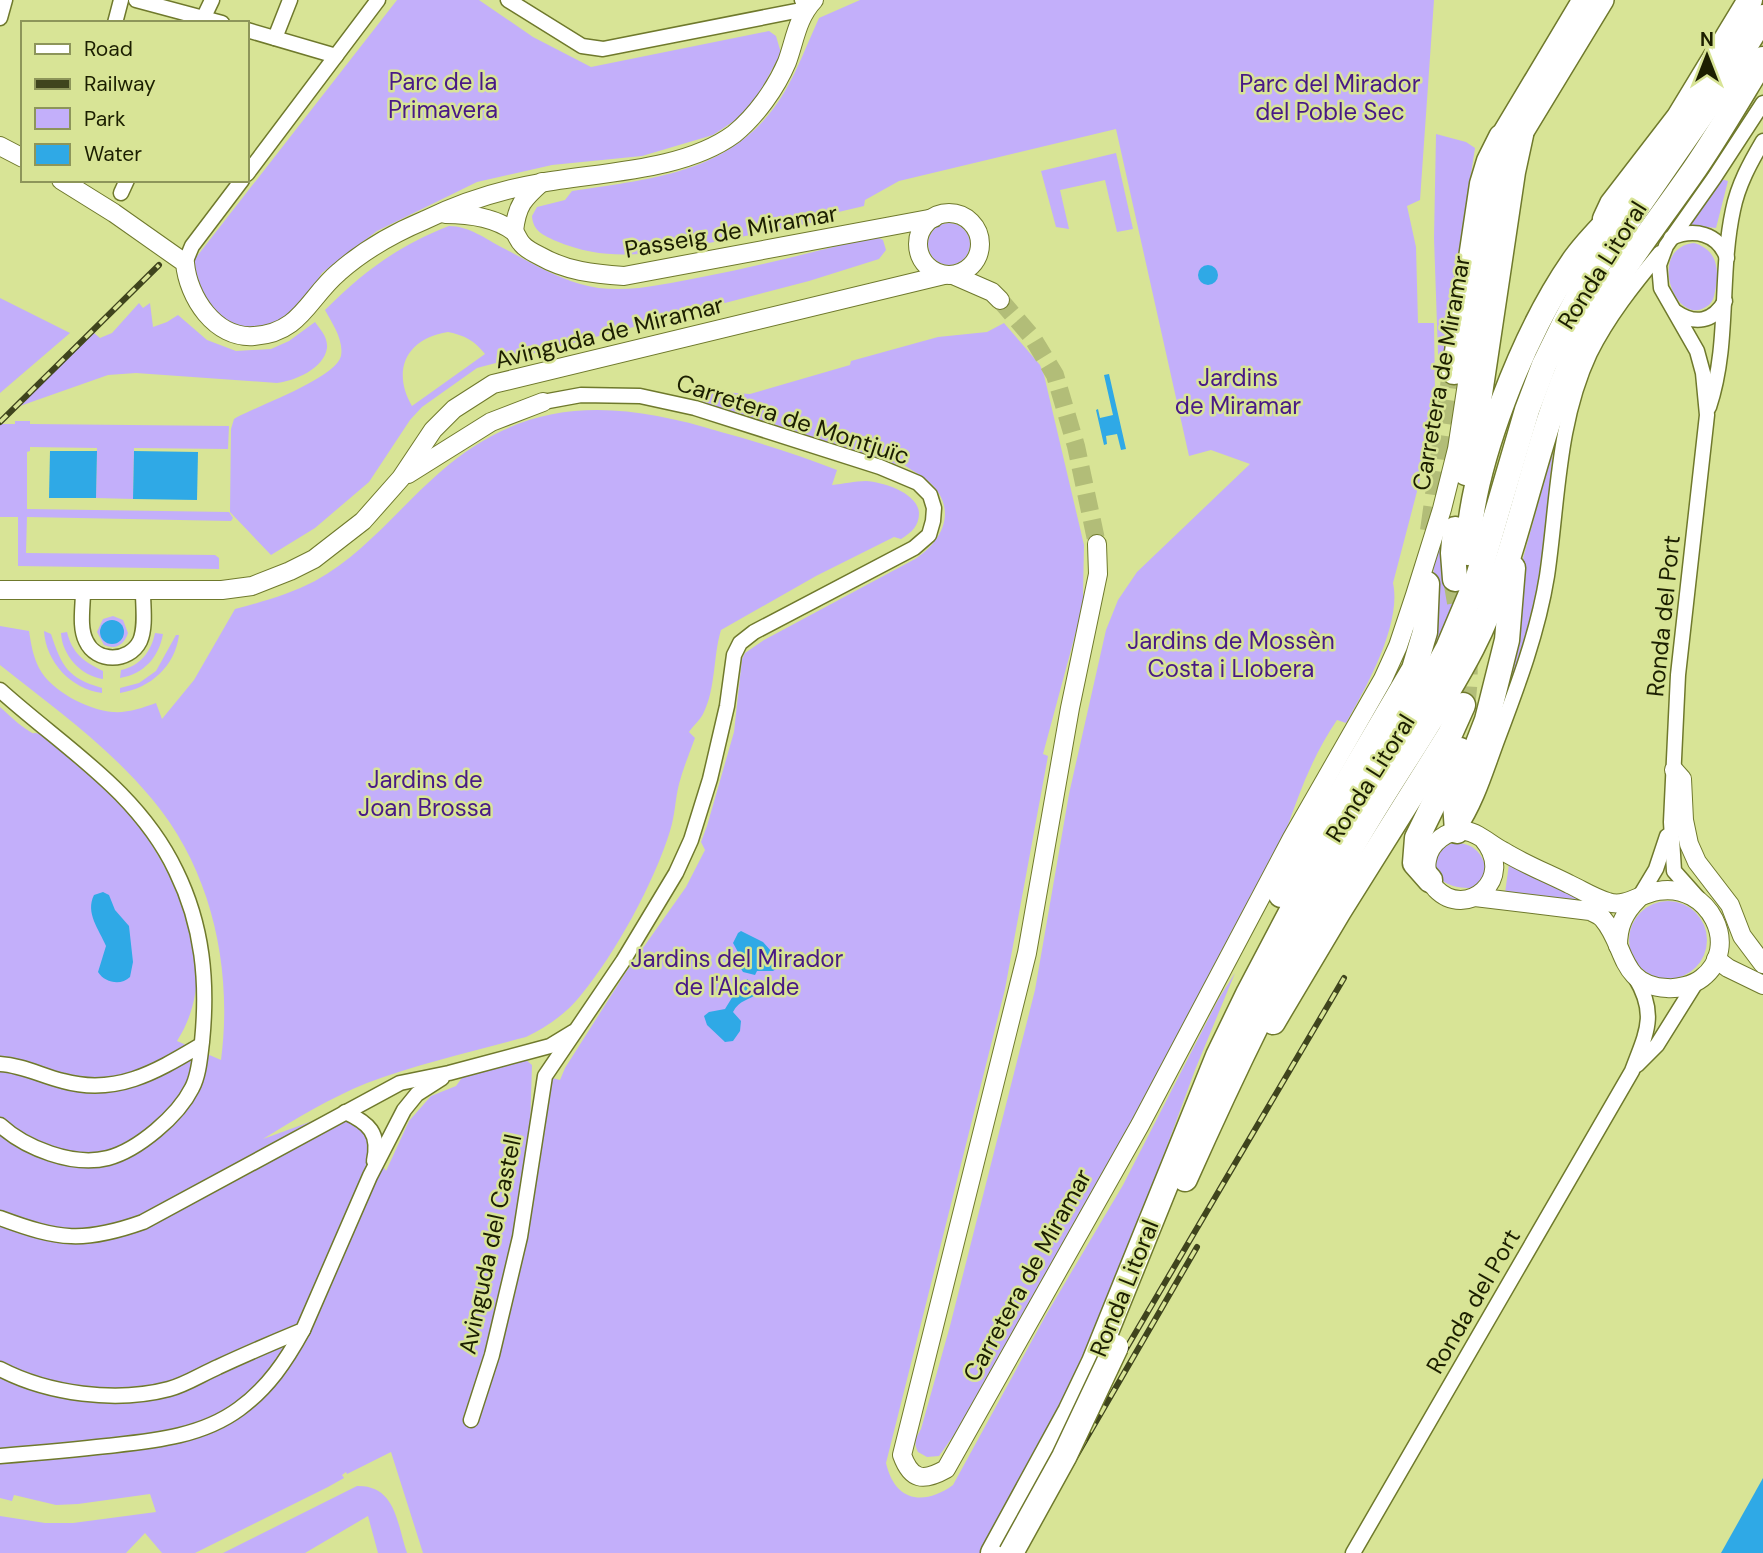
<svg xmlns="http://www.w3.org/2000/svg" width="1763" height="1553" font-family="'DM Sans',sans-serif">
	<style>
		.green { fill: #c3affa; fill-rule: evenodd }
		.water { fill: #2fa9e6 }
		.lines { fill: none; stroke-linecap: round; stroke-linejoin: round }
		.tertiary-tunnel { stroke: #b2bd78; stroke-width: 18; stroke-dasharray: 18 9; stroke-linecap: butt }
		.trunk-tunnel { stroke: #b2bd78; stroke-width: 24; stroke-dasharray: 24 12; stroke-linecap: butt }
		.minor-casing { stroke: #6f792c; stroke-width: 17 }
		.tertiary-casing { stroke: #6f792c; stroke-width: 20 }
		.secondary-casing { stroke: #6f792c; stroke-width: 24 }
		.trunk-casing { stroke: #6f792c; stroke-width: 27 }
		.minor { stroke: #fff; stroke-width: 14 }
		.tertiary { stroke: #fff; stroke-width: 18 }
		.secondary { stroke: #fff; stroke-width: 21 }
		.trunk { stroke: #fff; stroke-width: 24 }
		.rail-casing { stroke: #3f441d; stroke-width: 6 }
		.rail { stroke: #d8e496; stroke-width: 3.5; stroke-dasharray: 10; stroke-linecap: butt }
		.trunk-bridge-casing { stroke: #6f792c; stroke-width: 27; stroke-linecap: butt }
		.trunk-bridge { stroke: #fff; stroke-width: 24 }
		.labels { text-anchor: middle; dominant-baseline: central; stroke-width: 5; stroke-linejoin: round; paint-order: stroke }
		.park-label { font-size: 24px; fill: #481986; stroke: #d8e496 }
		.street-label { font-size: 24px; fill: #1c1f01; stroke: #d8e496 }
	</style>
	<rect width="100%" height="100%" fill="#d8e496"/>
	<g class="green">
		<polygon points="397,0 479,0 533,37 591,67 769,31 776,36 781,53 756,99 734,121 713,135 642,156 552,165 477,182 377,231 322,273 302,305 284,319 265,329 245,329 228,324 211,310 201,293 195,272 194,260"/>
		<path d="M860,0H1434L1420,200L1407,206L1416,247L1418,323H1434L1435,394L1420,480L1393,583C1402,624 1366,688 1346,723L1337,720C1313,755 1299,793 1285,834L1108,1166L954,1435L939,1456L927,1457L918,1452C913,1442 916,1438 921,1429L950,1326L1035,990L1069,794L1106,630L1118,600L1137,572L1250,464L1211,450L1189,456L1116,129L899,181L865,200L864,206L830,214V219C793,226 756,234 719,241C661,252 613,265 556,241C543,235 533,231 532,216L537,207L565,200L572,191C656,178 737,173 785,91C798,69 808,42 819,18Z"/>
		<polygon points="1436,134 1466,142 1475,148 1439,382 1434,238"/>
		<polygon points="1116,153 1133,229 1117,232 1105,180 1060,190 1069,229 1056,227 1041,171"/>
		<polygon points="1721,179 1728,181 1716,228 1689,225"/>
		<circle cx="949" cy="244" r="21"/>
		<path d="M449,226C469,226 486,239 503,248C528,261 553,276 580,284C620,296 663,284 702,277C758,266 814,252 869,238L877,237L883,240L886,250L879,259L809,281L477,368L422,407L410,420L369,482L315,528L271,555L230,512L231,429L234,419C256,406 335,379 341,356C344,340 332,323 325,310C364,271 398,246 449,226ZM448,332C464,335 475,341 485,354L412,406C391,370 407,338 448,332Z"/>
		<path d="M1694,243C1719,250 1720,273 1714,296C1713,301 1709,306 1704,308C1674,324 1647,248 1694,243Z"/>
		<polygon points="0,298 70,333 0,393"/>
		<path d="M139,303L143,308L150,303L153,327L167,322L178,315L207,340L236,351L271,349L289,341L315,322C320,329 328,337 327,348C324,369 294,381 277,383L136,373L108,375L20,406L94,333L100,338L112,333Z"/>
		<path d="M1004,323L1040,365L1044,375L1084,545L1083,595L1085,598L1043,754L1048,756L1005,989L886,1463C895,1502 924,1506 953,1485L1046,1315L1123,1185L1218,1000L1235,973L1195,1070L1109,1304L1066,1399L984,1553H423L391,1452L347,1474L346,1472L342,1475L344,1478L328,1487L195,1553H162L145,1533L126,1553H0V1516L45,1523H73L156,1512L150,1494L78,1504L56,1505L14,1495L12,1501L0,1498V707C9,715 19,725 29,731C37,736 30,731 39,734C55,741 88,771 102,783C146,822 196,910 197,970C197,996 191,1019 177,1041L221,1060C233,969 212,870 152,799C109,747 53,707 0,665V626L29,631C31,644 33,656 39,668C51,691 88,710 113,712C128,713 142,708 156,703L162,719L194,680L235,609C262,602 290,594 315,581C363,555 398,509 439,473C527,395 615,400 721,432C761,443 799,455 837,470L832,485C843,484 855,481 866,481C883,482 918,493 919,513C919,526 912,532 901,539L894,537L816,576L721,630C713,656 716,689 703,714C700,720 693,726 689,732L695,738C689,754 683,769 679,784C675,800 675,816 670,831C654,883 615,954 581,995C567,1013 547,1027 526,1037C473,1051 418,1064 367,1083C330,1098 297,1118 263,1139L348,1108L369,1134L373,1150L386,1171L409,1121L431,1096L456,1086L464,1075L525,1059L532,1065L530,1128L545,1076L560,1080L565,1068L626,972L686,887L705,850L701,842L707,826L734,732L742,659L745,653L764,640L915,559C939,544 957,515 935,488C927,478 914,472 904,465H898L755,418L702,404L706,391L750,394L850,365L851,361L938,337L987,332Z"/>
		<polygon points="15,421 30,421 30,424 229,426 228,449 134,448 133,499 96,498 97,448 30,447 30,451 27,452 27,509 229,512 233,518 231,521 27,517 26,553 215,555 219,558 219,569 18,566 18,517 0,517 0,424 15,424"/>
		<path d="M1553,450C1547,507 1544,566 1529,622C1519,661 1504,698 1490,735L1522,562Z"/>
		<polygon points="1446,527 1445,554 1453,612 1429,661 1434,562"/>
		<path d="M113,616L123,620L128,633C124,645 116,650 104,645L97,632L103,619Z"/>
		<path d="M44,631L51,634C62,667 68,678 102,688V693C71,689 46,662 44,631Z"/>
		<path d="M67,632C72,653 84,662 103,671V679C81,676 62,655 61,633Z"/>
		<path d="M155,633L163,634C159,657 144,674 120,678L121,670C140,666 151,652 155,633Z"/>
		<path d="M176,635H179C175,666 151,688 120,693V688L139,683L156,671Z"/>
		<path d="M1453,843C1474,842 1484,854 1487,874L1475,888C1466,888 1456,888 1448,884C1426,874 1435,849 1453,843Z"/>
		<polygon points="1509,864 1590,903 1505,893"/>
		<circle cx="1668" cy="940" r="39"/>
		<path d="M357,1486C396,1485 397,1524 407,1553H378L368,1516L305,1553H223Z"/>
	</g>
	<g class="water">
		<circle cx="1208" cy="275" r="10"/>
		<polygon points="1109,374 1126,449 1121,450 1117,434 1106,436 1107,444 1104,445 1096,410 1098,409 1100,418 1113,415 1104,375"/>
		<polygon points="50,451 97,451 96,498 49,498"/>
		<polygon points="134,451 198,452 197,500 133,499"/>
		<circle cx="112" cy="632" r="12"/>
		<path d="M103,892L109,895L115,910L129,926L133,962L130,977C121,986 105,983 98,972L106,946C99,929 85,913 94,895Z"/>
		<polygon points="741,931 763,942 780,961 779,967 773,971 757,971 755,975 743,972 740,967 743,961 733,943 738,933"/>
		<path d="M747,979L760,989L759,993C749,1000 739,1000 733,1012L741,1021L740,1031L733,1041L725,1042L707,1025L704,1016L709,1012L725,1009L733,996L734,989L744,988Z"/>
		<polygon points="1763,1478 1763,1553 1721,1553"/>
	</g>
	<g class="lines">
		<polyline class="tertiary-tunnel" points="1000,300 1032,337 1055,375 1076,446 1097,544"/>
		<g class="trunk-tunnel">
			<polyline points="1432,531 1454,372"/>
			<path d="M1455,579C1462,620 1470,663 1463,705"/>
		</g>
		<g class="minor-casing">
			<g id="minor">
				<polyline points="136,0 222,23"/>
				<polyline points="508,0 582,46 603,49 806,9 802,0"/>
				<polyline points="0,18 5,0"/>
				<polyline points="115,23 121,0"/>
				<polyline points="201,23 212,0"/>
				<polyline points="247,30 336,56"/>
				<polyline points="275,38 290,0"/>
				<polyline points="247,174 378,0"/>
				<polyline points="121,193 127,180"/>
				<path d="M1671,238C1694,228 1718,233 1727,258"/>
				<polyline points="185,263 192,246 242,180"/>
				<path d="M1676,312C1695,325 1713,322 1725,301"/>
				<path d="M1709,407C1730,344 1719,275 1733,210C1738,185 1750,163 1763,141"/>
				<path d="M83,591C83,607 79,627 86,641C96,663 129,663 140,641C146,627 143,607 143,592"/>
				<path d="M0,690C63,747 138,791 176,871C203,926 208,982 202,1042C200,1057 199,1075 192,1088C178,1116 138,1150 108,1158C73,1167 25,1148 0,1125"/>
				<path d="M1458,830C1477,802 1486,770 1498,738C1518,685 1538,632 1547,576C1558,502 1557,423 1590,353C1608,317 1634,284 1660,253"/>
				<polyline points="1698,898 1674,871 1671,822 1678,675 1707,415 1703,373 1697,351 1661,288 1659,265 1666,246 1714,178 1763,103"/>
				<polyline points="1638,899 1656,869 1667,836"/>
				<path d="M0,1064C22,1065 42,1076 63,1081C117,1096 157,1071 201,1045"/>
				<polyline points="1637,1065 1657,1045 1697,981"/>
				<path d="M345,1112C369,1123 380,1133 374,1161"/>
				<path d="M0,1218C59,1240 84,1243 143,1222L400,1083L449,1073L550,1046L573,1032"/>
				<path d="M0,1369C48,1394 116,1403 169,1389C185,1385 202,1374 218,1367C246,1354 274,1342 303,1330L370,1176L404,1110L417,1094L442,1078"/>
				<polyline points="471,1420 492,1355 520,1237 545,1076 623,961 676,873 691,840 710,779 727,706 734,655 740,643 754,632 914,548 929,535 933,521 934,508 930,495 918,483 880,467 695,408 640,396 581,395 543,402"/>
				<path d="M0,1456C36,1453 71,1450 107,1446C152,1441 201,1437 239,1409C268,1388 286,1361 303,1330"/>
				<path d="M1353,1553L1632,1071C1646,1033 1658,1015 1635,977"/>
			</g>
		</g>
		<g class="tertiary-casing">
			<g id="tertiary">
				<polyline points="0,146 23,158"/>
				<path d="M61,180L114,213L185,263C188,297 215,339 254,336C301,333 308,298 339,272C364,250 394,233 425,220C462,202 500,190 540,183C600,172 684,171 734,134C756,116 776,88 787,62C795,40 797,18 814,0"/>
				<circle cx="949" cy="244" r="31"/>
				<path d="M445,214C467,214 494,217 513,231C517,234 518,240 522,244C526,249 534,253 540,256C566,271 594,274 624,276L934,218"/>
				<path d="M514,231C517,205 523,199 542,182"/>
				<polyline points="953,275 992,292 1000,300"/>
				<polyline points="408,474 491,422 543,402"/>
				<path d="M1097,544L1098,574L1070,708L1027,953L902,1455C911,1480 923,1482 946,1469L1140,1125L1292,838L1383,679L1398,646L1415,595L1442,509L1457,449L1497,187L1500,150"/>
				<polyline points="0,590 222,590 252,586 290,571 314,559 363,521 401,478 433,430 454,409 493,384 944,275"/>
				<polyline points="1674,770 1682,779 1684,820 1689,844 1697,862 1730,905 1742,936 1763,964"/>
				<path d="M1475,897L1590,911C1594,913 1600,915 1603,919C1626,945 1619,986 1667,988C1678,989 1693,985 1702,978C1742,947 1709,882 1658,891C1641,893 1626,908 1608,902C1594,898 1582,890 1569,884C1547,873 1524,864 1503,851C1491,845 1479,833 1466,831C1448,829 1430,842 1427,860C1425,870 1429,881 1436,889C1466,920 1517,879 1483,839"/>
				<path d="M1618,946C1618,926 1624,913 1638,899"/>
				<polyline points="1716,959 1728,968 1763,985"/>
			</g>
		</g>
		<g class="secondary-casing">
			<g id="secondary">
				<polyline points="1521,135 1603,0"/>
				<polyline points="1501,137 1583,0"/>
			</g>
		</g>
		<g class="trunk-casing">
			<g id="trunk">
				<polyline points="1605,219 1612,204 1679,117 1750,0"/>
				<polyline points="1454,372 1482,184 1489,161 1501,137"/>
				<polyline points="1466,473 1473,441 1513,172 1521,135"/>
				<polyline points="1455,529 1453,553 1455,579"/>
				<path d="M1468,553C1470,466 1525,330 1575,259C1588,241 1605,224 1621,208"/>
				<polyline points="1457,831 1455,803 1487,720 1507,640 1513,568"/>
				<polyline points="1430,880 1415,863 1417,838 1460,750"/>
				<polyline points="1281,895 1414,669 1425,632 1427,584"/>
				<polyline points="1273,1022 1339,911 1450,734 1463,705"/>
				<path d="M1185,1179C1237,1062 1292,948 1357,838C1394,774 1438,714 1472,648C1520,555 1531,448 1575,353C1606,286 1654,228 1696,167C1720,132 1741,95 1763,59"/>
				<polyline points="993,1553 1070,1412 1094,1362 1218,1056 1249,992 1309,878 1342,820 1423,694 1448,648 1478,577 1527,410 1544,365 1565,322 1587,280 1716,94 1763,17"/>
			</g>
		</g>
		<use href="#minor" class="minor"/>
		<use href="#tertiary" class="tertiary"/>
		<use href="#secondary" class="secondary"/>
		<use href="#trunk" class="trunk"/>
		<g class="rail-casing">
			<g id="rail">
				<polyline points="0,422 159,265"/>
				<polyline points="1006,1553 1344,978"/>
				<polyline points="1020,1553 1197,1247"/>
			</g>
		</g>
		<use href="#rail" class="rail"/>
		<g class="trunk-bridge-casing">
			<polyline id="trunk-bridge" points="1011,1553 1064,1457 1116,1347"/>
		</g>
		<use href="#trunk-bridge" class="trunk-bridge"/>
	</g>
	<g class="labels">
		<g class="park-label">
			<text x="443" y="81">Parc de la<tspan x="443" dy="28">Primavera</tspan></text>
			<text x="1330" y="83">Parc del Mirador<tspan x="1330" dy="28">del Poble Sec</tspan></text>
			<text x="1238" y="377">Jardins<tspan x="1238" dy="28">de Miramar</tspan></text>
			<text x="1231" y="640">Jardins de Mossèn<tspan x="1231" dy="28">Costa i Llobera</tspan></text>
			<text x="425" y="779">Jardins de<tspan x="425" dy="28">Joan Brossa</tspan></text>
			<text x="737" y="958">Jardins del Mirador<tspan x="737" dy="28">de l'Alcalde</tspan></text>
		</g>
		<g class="street-label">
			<text transform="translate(731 231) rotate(-10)">Passeig de Miramar</text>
			<text transform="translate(1602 265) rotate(-58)">Ronda Litoral</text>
			<text transform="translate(609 332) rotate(-14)">Avinguda de Miramar</text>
			<text transform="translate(1441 373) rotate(-80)">Carretera de Miramar</text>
			<text transform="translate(793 419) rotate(18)">Carretera de Montjuïc</text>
			<text transform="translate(1663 616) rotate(-84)">Ronda del Port</text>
			<text transform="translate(1370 778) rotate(-58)">Ronda Litoral</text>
			<text transform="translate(490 1244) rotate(-78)">Avinguda del Castell</text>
			<text transform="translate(1027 1275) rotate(-61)">Carretera de Miramar</text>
			<text transform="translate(1124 1288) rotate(-68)">Ronda Litoral</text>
			<text transform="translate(1473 1301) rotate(-60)">Ronda del Port</text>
		</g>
	</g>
	<rect x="21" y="21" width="228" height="161" fill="#d8e496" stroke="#8d955a" stroke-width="2"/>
	<rect x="35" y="44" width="35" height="10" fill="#ffffff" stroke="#8d955a" stroke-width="2"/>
	<text x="84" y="56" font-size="21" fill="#1c1f01">Road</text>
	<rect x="35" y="79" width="35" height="10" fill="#3f441d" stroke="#8d955a" stroke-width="2"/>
	<text x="84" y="91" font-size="21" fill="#1c1f01">Railway</text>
	<rect x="35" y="108" width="35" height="21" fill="#c3affa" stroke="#8d955a" stroke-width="2"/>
	<text x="84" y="126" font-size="21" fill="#1c1f01">Park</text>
	<rect x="35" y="144" width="35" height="21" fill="#2fa9e6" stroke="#8d955a" stroke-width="2"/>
	<text x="84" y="161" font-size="21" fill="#1c1f01">Water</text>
	<g transform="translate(1707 56)" stroke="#d8e496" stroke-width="5" paint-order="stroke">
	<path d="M0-5L12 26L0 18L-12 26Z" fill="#1c1f01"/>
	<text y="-10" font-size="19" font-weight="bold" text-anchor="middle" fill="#1c1f01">N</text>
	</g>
</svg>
